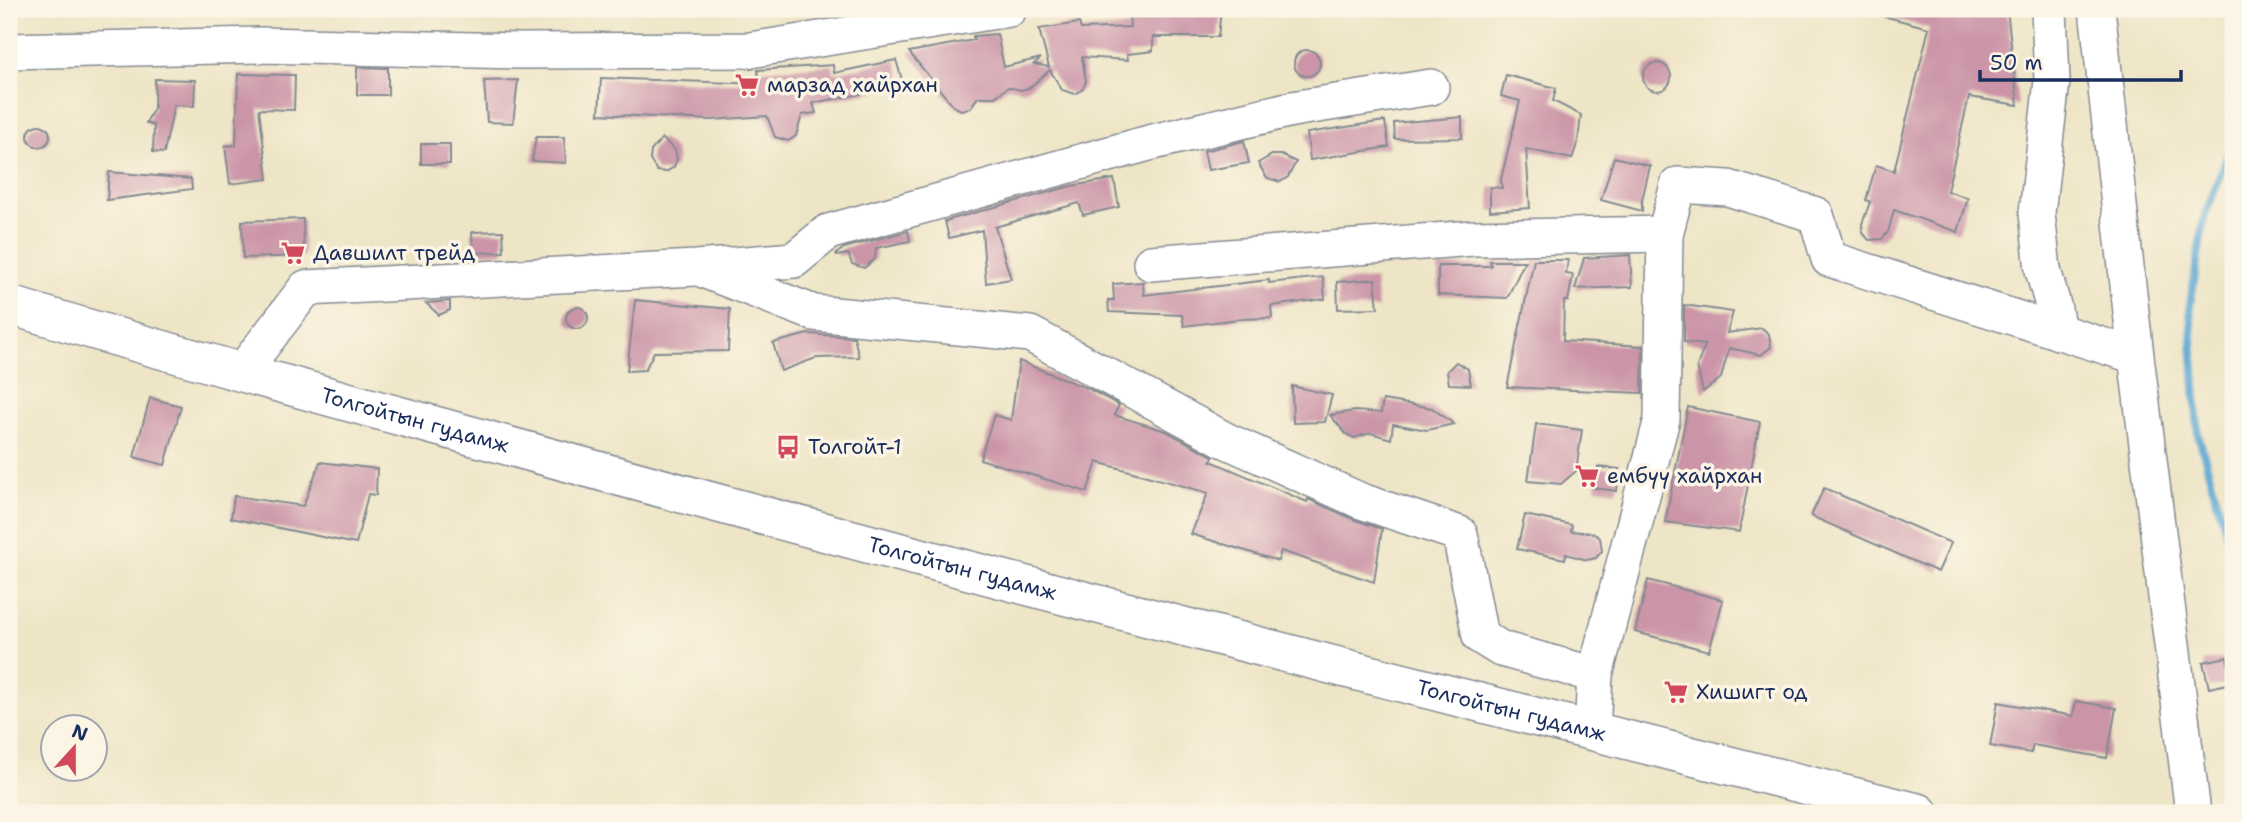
<svg xmlns="http://www.w3.org/2000/svg" width="2242" height="822" font-family="'Shantell Sans',sans-serif">
	<style>
		.lines { fill: none; stroke-linecap: round; stroke-linejoin: round }
		.stream { stroke: #58a5d1; stroke-width: 8 }
		.building { fill: #cb94a7 }
		.minor-casing { stroke: #848a92; stroke-width: 38 }
		.major-casing { stroke: #848a92; stroke-width: 41 }
		.minor { stroke: #fff; stroke-width: 35 }
		.major { stroke: #fff; stroke-width: 38 }
		.labels { text-anchor: middle; dominant-baseline: central; stroke-width: 7; stroke-linejoin: round; paint-order: stroke }
		.poi-label { font-size: 21px; fill: #1b2f5e; stroke: #fcf5e5; text-anchor: start }
		.street-label { font-size: 21px; fill: #1b2f5e; stroke: #fcf5e5 }
	</style>
	<rect width="100%" height="100%" fill="#fcf5e5"/>
	<filter id="ink" filterUnits="userSpaceOnUse"><feTurbulence type="fractalNoise" baseFrequency=".0143" numOctaves="2"/><feDisplacementMap in="SourceGraphic" scale="14" xChannelSelector="R" yChannelSelector="G"/><feConvolveMatrix kernelMatrix="1 2 1 2 8 2 1 2 1" color-interpolation-filters="sRGB"/></filter>
	<filter id="wash" filterUnits="userSpaceOnUse"><feTurbulence type="fractalNoise" baseFrequency=".00686" numOctaves="4" result="noise"/><feDisplacementMap in="SourceGraphic" scale="28" xChannelSelector="R" yChannelSelector="G"/><feGaussianBlur stdDeviation="1.57" result="paint"/><feColorMatrix in="noise" values="0 0 0 0 0 0 0 0 0 0 0 0 0 0 0 0 0 1.4 0 .05"/><feComposite in="paint" operator="in"/></filter>
	<g filter="url(#wash)">
		<rect width="100%" height="100%" fill="#eee5c6"/>
		<g class="lines">
			<polyline class="stream" points="2233,141 2204,218 2190,306 2198,434 2233,556"/>
		</g>
		<g id="blocks">
			<g class="building">
				<polygon points="1172,9 1221,9 1218,37 1153,37 1153,51 1127,54 1128,60 1082,57 1086,81 1083,89 1075,94 1062,90 1050,70 1029,88 1021,90 1008,87 995,97 978,97 970,108 961,110 953,106 909,52 974,40 973,36 997,34 1004,67 1041,58 1034,64 1049,67 1039,29 1079,23 1081,29 1130,27 1129,14"/>
				<polygon points="1884,9 2007,9 2018,105 1969,97 1947,191 1968,198 1958,232 1894,210 1888,232 1882,239 1869,240 1863,233 1862,224 1870,202 1866,200 1876,165 1894,171 1929,28 1883,16"/>
				<circle cx="1307" cy="63" r="13"/>
				<polygon points="896,60 904,86 813,103 816,113 802,115 796,136 788,141 775,137 767,116 711,120 599,114 601,78 759,84 758,70 833,65 834,73"/>
				<circle cx="1657" cy="77" r="14"/>
				<polygon points="357,67 388,68 388,95 357,95"/>
				<polygon points="238,74 295,75 294,110 259,109 268,179 230,184 225,146 236,145"/>
				<polygon points="1506,75 1556,88 1553,101 1581,115 1578,141 1572,159 1526,149 1530,208 1490,211 1490,187 1502,188 1501,179 1520,101 1501,96"/>
				<polygon points="155,79 195,80 194,106 174,105 164,153 153,152 154,126 146,123 154,108"/>
				<polygon points="518,80 513,123 487,122 484,81"/>
				<polygon points="1462,117 1462,138 1395,139 1394,123"/>
				<polygon points="1385,121 1389,147 1310,160 1307,133"/>
				<circle cx="39" cy="136" r="11"/>
				<polygon points="536,137 564,137 566,163 532,161"/>
				<polygon points="662,138 675,150 677,159 674,167 666,172 657,171 650,160 651,151"/>
				<polygon points="1244,141 1249,163 1208,170 1204,151"/>
				<rect x="421" y="144" width="29" height="20"/>
				<polygon points="1272,155 1281,155 1296,162 1288,177 1280,182 1267,178 1258,163"/>
				<polygon points="1614,157 1650,166 1642,200 1642,211 1601,200"/>
				<polygon points="109,172 191,179 192,189 107,200"/>
				<polygon points="1114,179 1119,207 1083,215 1079,203 995,227 1011,279 986,283 982,230 949,238 945,221 1071,186"/>
				<polygon points="303,219 304,256 243,258 242,221"/>
				<polygon points="503,231 504,252 473,253 472,232"/>
				<polygon points="908,231 910,241 876,248 875,259 864,268 852,264 848,254 837,256 836,254 844,248"/>
				<polygon points="1630,255 1632,287 1575,289 1584,258"/>
				<polygon points="1534,260 1568,260 1566,274 1573,275 1568,301 1564,301 1563,341 1643,346 1642,393 1507,387"/>
				<polygon points="1490,261 1525,261 1507,298 1438,295 1438,266 1491,266"/>
				<polygon points="1323,277 1325,299 1271,306 1272,318 1239,319 1184,326 1182,315 1109,312 1108,300 1114,300 1113,284 1143,282 1144,295 1269,280 1269,283"/>
				<polygon points="1375,279 1378,308 1338,309 1337,282"/>
				<polygon points="635,300 730,309 728,351 654,352 645,370 627,371"/>
				<polygon points="450,301 450,310 439,315 426,303"/>
				<polygon points="1684,305 1733,312 1727,333 1762,328 1769,334 1771,347 1761,355 1729,348 1721,378 1703,392 1697,366 1705,345 1684,342"/>
				<circle cx="577" cy="318" r="11"/>
				<polygon points="808,334 854,337 859,357 816,358 781,371 773,343"/>
				<polygon points="1019,361 1089,389 1119,405 1114,415 1166,431 1213,456 1211,461 1307,502 1308,499 1353,519 1382,529 1374,582 1281,551 1278,561 1191,534 1208,493 1097,462 1087,492 980,459 994,415 1011,420"/>
				<polygon points="1456,362 1468,369 1471,385 1449,384 1447,371"/>
				<polygon points="1292,386 1332,395 1325,422 1293,423"/>
				<polygon points="150,398 181,406 165,465 134,457"/>
				<polygon points="1383,400 1432,408 1454,424 1427,430 1393,424 1391,439 1371,433 1354,438 1346,434 1330,415 1355,411 1381,413"/>
				<polygon points="1688,407 1760,422 1739,532 1665,522"/>
				<polygon points="1536,424 1582,430 1576,471 1561,484 1528,481"/>
				<polygon points="320,462 377,469 376,495 368,494 356,544 231,518 234,496 303,506"/>
				<polygon points="1598,467 1619,469 1617,491 1595,488"/>
				<polygon points="1824,488 1951,543 1938,572 1811,516"/>
				<polygon points="1525,515 1572,525 1571,531 1593,533 1600,538 1602,551 1596,558 1587,560 1566,554 1565,559 1517,549"/>
				<polygon points="1648,580 1723,600 1709,651 1635,632"/>
				<polygon points="2227,657 2232,683 2209,688 2203,662"/>
				<polygon points="2076,701 2116,708 2107,758 2033,745 2031,753 1990,746 1998,702 2073,716"/>
			</g>
		</g>
	</g>
	<g filter="url(#ink)">
		<use href="#blocks" fill-opacity="0" stroke="#848a92" stroke-width="2"/>
		<g class="lines">
			<g class="minor-casing">
				<g id="minor">
					<polyline points="2049,9 2052,81 2037,213 2043,270 2054,309 2058,332"/>
					<polyline points="2097,9 2136,356 2193,813"/>
					<polyline points="9,51 260,45 520,51 750,50 1009,9"/>
					<polyline points="1151,263 1473,238 1665,234"/>
					<polyline points="706,271 814,313 1030,334 1225,440 1361,501 1460,534 1480,636 1501,649 1595,675"/>
					<polyline points="241,373 306,288 696,268 794,260 828,232 1149,143 1292,109 1431,87"/>
					<polyline points="1592,732 1595,675 1662,419 1665,234 1678,185 1728,188 1816,215 1829,259 2136,356"/>
				</g>
			</g>
			<g class="major-casing">
				<g id="major">
					<path id="s1" d="M9,305C167,353 327,396 487,440C962,572 1441,694 1919,813"/>
				</g>
			</g>
			<use href="#minor" class="minor"/>
			<use href="#major" class="major"/>
		</g>
	</g>
	<defs>
		<g id="supermarket-bare" transform="scale(1.89)"><path d="M-6-5.5h2.5l.6 2H6L4.5 2H-2.5L-4.4-4H-6ZM-1.5 3.2a1.3 1.3 0 1 0 .1 0ZM3 3.2a1.3 1.3 0 1 0 .1 0Z" fill="#d1495b" stroke="#fcf5e5" stroke-width="2.5" paint-order="stroke"/></g>
		<g id="bus-bare" transform="scale(1.89)"><path d="M-5-6H5V4H4V6H2V4H-2V6H-4V4H-5ZM-3.5-4V0h7V-4ZM-3.5 1.2v1.5H-2V1.2ZM2 1.2v1.5H3.5V1.2Z" fill="#d1495b" stroke="#fcf5e5" stroke-width="2.5" paint-order="stroke"/></g>
	</defs>
	<g fill-rule="evenodd">
		<use href="#supermarket-bare" x="747" y="85"/>
		<use href="#supermarket-bare" x="293" y="253"/>
		<use href="#bus-bare" x="788" y="447"/>
		<use href="#supermarket-bare" x="1587" y="476"/>
		<use href="#supermarket-bare" x="1676" y="692"/>
	</g>
	<g class="labels">
		<g class="poi-label">
			<text x="767" y="85">марзад хайрхан</text>
			<text x="313" y="253">Давшилт трейд</text>
			<text x="808" y="447">Толгойт-1</text>
			<text x="1607" y="476">ембүү хайрхан</text>
			<text x="1696" y="692">Хишигт од</text>
		</g>
		<g class="street-label">
			<text stroke="none"><textPath href="#s1" startOffset="422">Толгойтын гудамж</textPath></text>
			<text stroke="none"><textPath href="#s1" startOffset="989">Толгойтын гудамж</textPath></text>
			<text stroke="none"><textPath href="#s1" startOffset="1556">Толгойтын гудамж</textPath></text>
		</g>
	</g>
	<rect width="2242" height="822" fill="none" stroke="#fcf5e5" stroke-width="35"/>
	<g transform="translate(74 748) rotate(21)"><circle r="33" fill="#fcf5e5" stroke="#a2a6af" stroke-width="2"/>
	<path d="M0-5L12 26L0 18L-12 26Z" fill="#d1495b"/>
	<text y="-10" font-size="19" font-weight="bold" text-anchor="middle" fill="#1b2f5e">N</text>
	</g>
	<path d="M1980 70v10h201v-10" fill="none" stroke="#1b2f5e" stroke-width="3.5"/>
	<text x="1990" y="70" font-size="21" fill="#1b2f5e" stroke="#fcf5e5" stroke-width="5" paint-order="stroke">50 m</text>
</svg>
